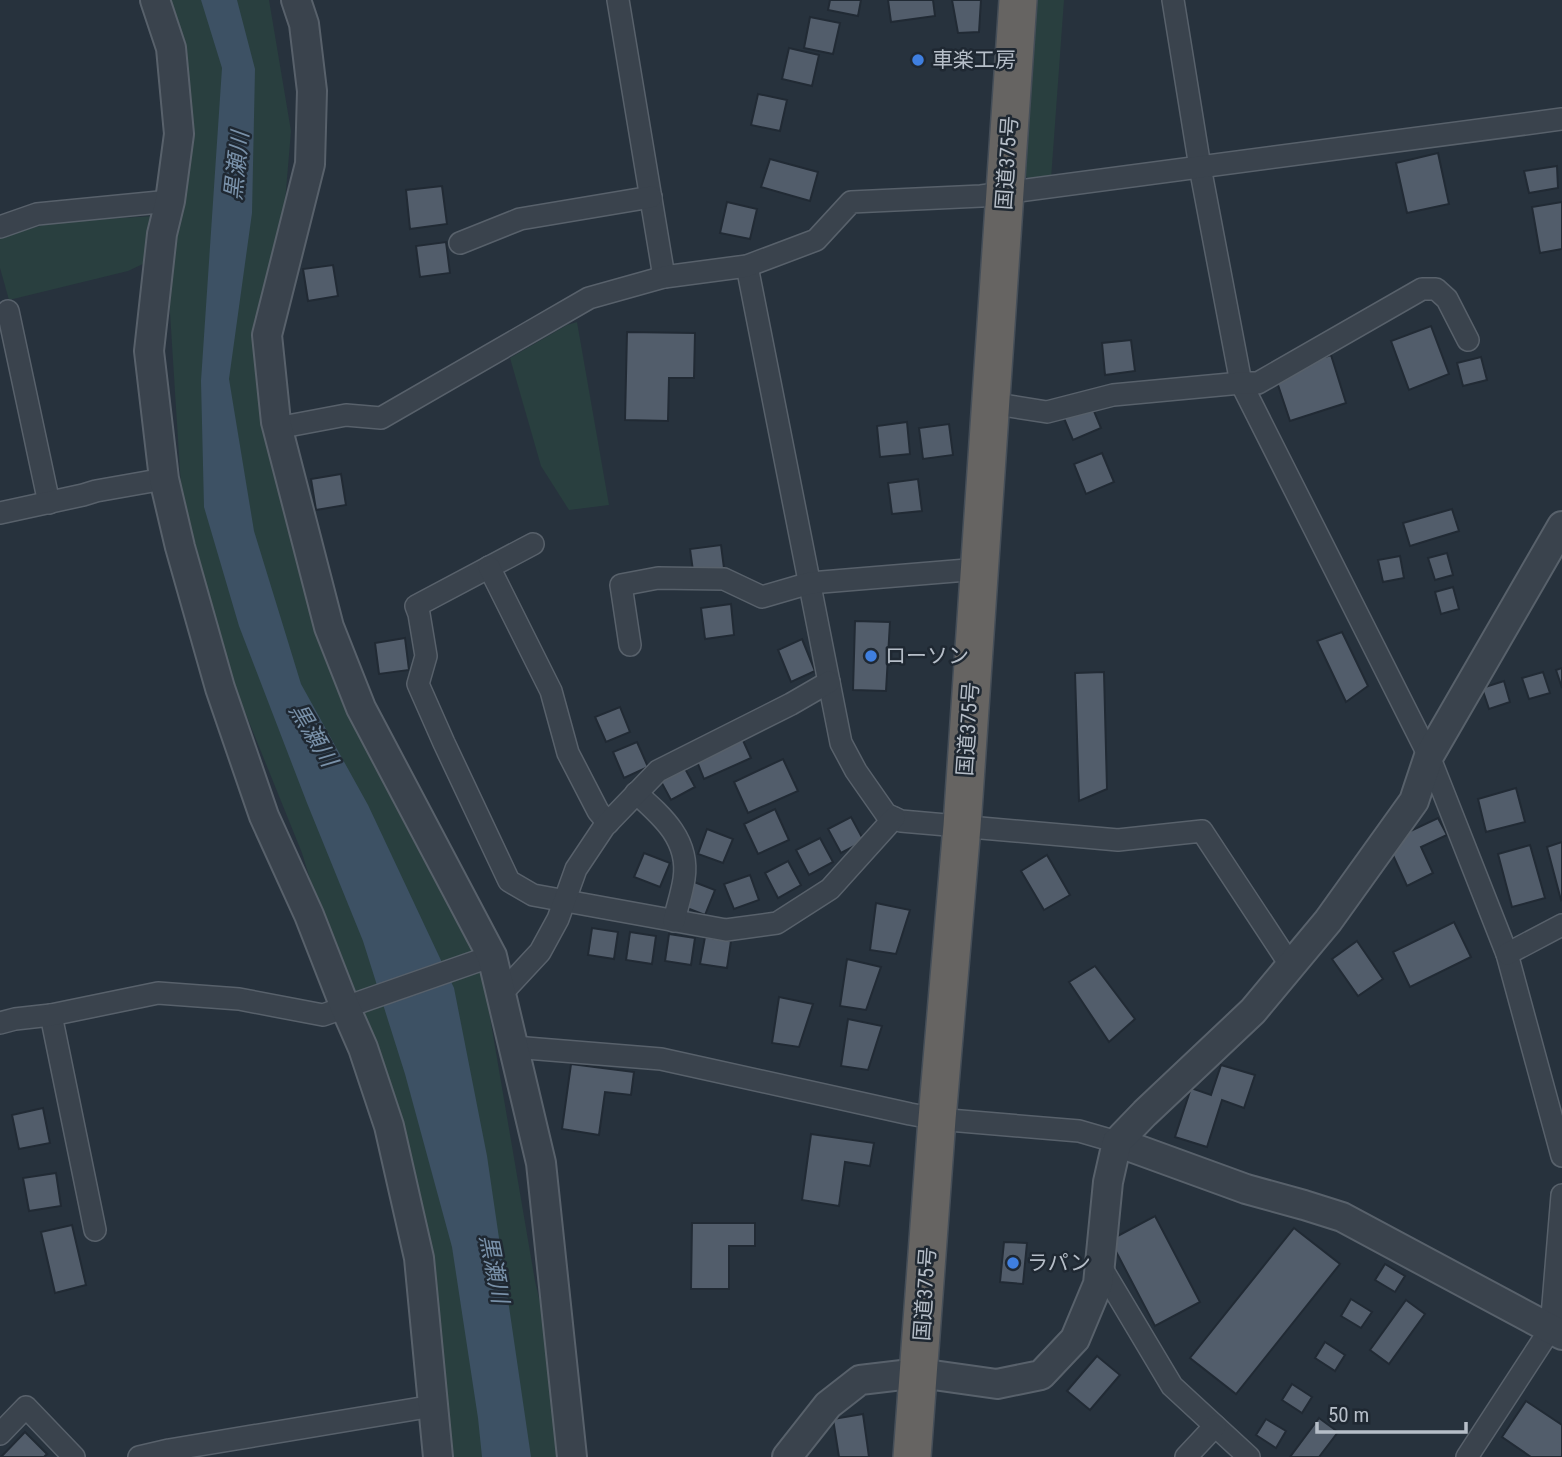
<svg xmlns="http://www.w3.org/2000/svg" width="1562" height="1457" font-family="'Roboto Condensed','Noto Sans JP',sans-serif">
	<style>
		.green { fill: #293f3f }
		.water { fill: #3d5164 }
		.building { fill: #525d6b; stroke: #212a34; stroke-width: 2 }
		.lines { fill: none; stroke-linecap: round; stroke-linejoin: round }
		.minor-casing { stroke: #58616b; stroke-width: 24 }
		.tertiary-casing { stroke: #58616b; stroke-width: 32 }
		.trunk-casing { stroke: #454e58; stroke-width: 40 }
		.minor { stroke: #3a434d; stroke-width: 21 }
		.tertiary { stroke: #3a434d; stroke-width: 28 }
		.trunk { stroke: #666462; stroke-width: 37 }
		.shop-dot { fill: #3f7fe0; stroke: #1f2832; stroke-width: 2.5 }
		.labels { text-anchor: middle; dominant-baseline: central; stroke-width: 5; stroke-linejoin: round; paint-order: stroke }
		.poi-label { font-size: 21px; fill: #b6bec8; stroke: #1f2832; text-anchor: start }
		.street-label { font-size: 21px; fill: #b6bec8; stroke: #1f2832 }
		.water-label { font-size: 23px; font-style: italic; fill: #7991a9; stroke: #1f2832 }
	</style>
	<rect width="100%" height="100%" fill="#27323d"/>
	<g class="green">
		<polygon points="147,0 269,0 291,131 281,250 261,338 361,708 478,947 535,1281 576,1457 440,1457 399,1171 302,853 186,566 169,297 190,91"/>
		<polygon points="1030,0 1064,0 1051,179 1031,180 1018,171"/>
		<polygon points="155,216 147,262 128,271 9,300 0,268 0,237 54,222"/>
		<polygon points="577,322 609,505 569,510 541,466 510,358 567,325"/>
	</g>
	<polygon class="water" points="201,0 237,0 255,69 252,213 229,379 254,531 301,684 368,805 454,988 487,1156 531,1457 482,1457 478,1418 452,1247 405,1074 363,941 307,803 239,626 204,507 201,381 222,68"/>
	<g class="building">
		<polygon points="830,0 861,0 858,16 828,10"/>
		<polygon points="888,0 933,0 935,16 891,22"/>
		<polygon points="952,0 981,0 979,32 958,33"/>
		<polygon points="810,17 840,23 833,54 804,48"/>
		<polygon points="789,48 819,55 812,86 782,79"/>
		<polygon points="758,94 787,100 780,131 751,125"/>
		<polygon points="1438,153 1449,204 1407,213 1396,163"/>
		<polygon points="770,159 818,172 810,201 761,187"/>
		<polygon points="1557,166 1558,188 1529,193 1524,171"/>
		<polygon points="442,186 447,224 410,229 406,190"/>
		<polygon points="727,202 757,209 750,239 720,233"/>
		<polygon points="1562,202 1562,249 1540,253 1532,207"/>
		<polygon points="446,242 450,273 420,277 416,246"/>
		<polygon points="333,265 338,296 308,301 303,269"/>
		<polygon points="1431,326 1449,374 1409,390 1391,341"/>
		<polygon points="627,332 695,333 694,378 669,378 668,421 625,420"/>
		<polygon points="1131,340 1135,371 1105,375 1102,343"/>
		<polygon points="1331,355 1346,403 1290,421 1274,373"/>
		<polygon points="1481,357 1487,380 1463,386 1457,363"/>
		<polygon points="1089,399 1101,428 1073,440 1061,411"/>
		<polygon points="907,422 910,454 880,457 877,426"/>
		<polygon points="949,424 953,455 923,459 919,428"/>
		<polygon points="1102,453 1114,482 1086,494 1074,464"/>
		<polygon points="341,474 346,505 316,510 311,479"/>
		<polygon points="918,479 922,511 892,514 888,483"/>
		<polygon points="1452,509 1459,531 1410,546 1403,523"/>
		<polygon points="721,545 724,568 693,571 690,549"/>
		<polygon points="1447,553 1453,575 1435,580 1428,558"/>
		<polygon points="1400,556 1404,578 1383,582 1378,560"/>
		<polygon points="1453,587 1459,609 1441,614 1435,592"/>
		<polygon points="731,604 734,635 705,639 701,608"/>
		<polygon points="855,621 890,622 886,691 853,690"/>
		<polygon points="1342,632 1368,686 1346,702 1317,641"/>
		<polygon points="405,638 409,670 379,674 375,643"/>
		<polygon points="802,639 815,671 791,682 778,650"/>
		<polygon points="1562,668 1562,688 1556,670"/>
		<polygon points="1104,672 1107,789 1079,801 1075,673"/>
		<polygon points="1543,672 1550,693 1529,699 1522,678"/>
		<polygon points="1504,681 1510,702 1489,709 1482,688"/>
		<polygon points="620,707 630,732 606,742 595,717"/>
		<polygon points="741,736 751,758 704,779 696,759"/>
		<polygon points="637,742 648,767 624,778 613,752"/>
		<polygon points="783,759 798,791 748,813 734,782"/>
		<polygon points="682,763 695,787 671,800 658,776"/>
		<polygon points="1516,788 1525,822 1486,832 1478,799"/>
		<polygon points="775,809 789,840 758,854 744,824"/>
		<polygon points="851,817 864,841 841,853 828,829"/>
		<polygon points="1438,818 1447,835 1421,847 1433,873 1407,886 1387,842"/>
		<polygon points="707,829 733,839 723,863 698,854"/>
		<polygon points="820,838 833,862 809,875 796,850"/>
		<polygon points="1562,842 1562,899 1561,900 1547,847"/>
		<polygon points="1530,845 1545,898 1512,907 1498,854"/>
		<polygon points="644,853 670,863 660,887 634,877"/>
		<polygon points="1047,855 1070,895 1044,910 1021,871"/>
		<polygon points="788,861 801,885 778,898 765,873"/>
		<polygon points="750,875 759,900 734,909 724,884"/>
		<polygon points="689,880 715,890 705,915 679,905"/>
		<polygon points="876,903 910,910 896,954 870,950"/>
		<polygon points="1454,922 1471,957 1410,987 1393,952"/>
		<polygon points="592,928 618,932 614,959 588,955"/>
		<polygon points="630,932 656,936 652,964 626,960"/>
		<polygon points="669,934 695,938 691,965 665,961"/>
		<polygon points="705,937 731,941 727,968 700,964"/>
		<polygon points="1357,941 1383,979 1358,996 1332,959"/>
		<polygon points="847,959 881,967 866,1010 840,1006"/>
		<polygon points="1095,966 1135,1019 1109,1042 1069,982"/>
		<polygon points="779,997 813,1004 799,1047 772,1043"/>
		<polygon points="848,1019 882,1026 868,1070 841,1066"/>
		<polygon points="571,1064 634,1072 631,1095 605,1092 599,1135 562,1129"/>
		<polygon points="1221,1065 1255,1075 1244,1108 1222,1100 1207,1147 1175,1137 1191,1088 1211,1095"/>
		<polygon points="43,1108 50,1143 19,1149 12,1115"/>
		<polygon points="811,1134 874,1143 870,1166 845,1162 839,1206 802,1200"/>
		<polygon points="56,1173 61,1206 29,1211 23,1178"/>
		<polygon points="1155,1216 1200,1302 1155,1326 1110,1240"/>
		<polygon points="692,1223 755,1223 755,1246 729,1246 729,1289 691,1289"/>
		<polygon points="72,1225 86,1285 55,1293 41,1232"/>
		<polygon points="1294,1228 1340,1264 1236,1394 1190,1358"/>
		<polygon points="1004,1242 1027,1243 1023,1284 1000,1282"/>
		<polygon points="1385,1264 1405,1276 1395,1292 1375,1280"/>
		<polygon points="1351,1299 1372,1312 1361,1328 1341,1316"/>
		<polygon points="1406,1300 1425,1314 1389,1364 1370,1350"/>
		<polygon points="1325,1342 1345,1355 1335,1371 1315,1358"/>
		<polygon points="1097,1356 1120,1375 1090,1410 1067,1391"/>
		<polygon points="1292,1384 1312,1397 1302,1413 1282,1400"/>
		<polygon points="1526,1401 1562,1425 1562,1457 1531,1457 1502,1437"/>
		<polygon points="863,1414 869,1457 839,1457 833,1419"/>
		<polygon points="1319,1418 1338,1432 1319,1457 1290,1457"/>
		<polygon points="1266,1419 1286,1431 1276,1448 1256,1435"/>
		<polygon points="25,1432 47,1454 44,1457 1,1457"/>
	</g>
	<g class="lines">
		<g class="minor-casing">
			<g id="minor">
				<polyline points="618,0 664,277"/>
				<polyline points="1173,0 1200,167 1241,383 1429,756 1507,954 1562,1156"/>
				<polyline points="0,227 37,214 170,201"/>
				<polyline points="460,243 520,219 651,197"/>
				<polyline points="747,266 841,743 856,771 886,814 901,821 1118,840 1202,831 1291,966"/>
				<polyline points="8,311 49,503"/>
				<polyline points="990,403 1047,412 1113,395 1241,383 1258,383 1422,289 1436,289 1447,299 1468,340"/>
				<polyline points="277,428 346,415 381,418 589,298 664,277 747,266 816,240 851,202 981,196 1562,119"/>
				<polyline points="0,513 83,495 96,491 164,479"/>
				<polyline points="533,544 416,606 419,614 426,656 418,684 444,743 509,881 533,895 726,930 777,923 830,889 894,818"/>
				<polyline points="489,567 551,691 568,753 598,811 608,823"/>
				<polyline points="630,645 621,585 658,578 724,579 762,597 810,583 979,569"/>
				<path d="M636,793C662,816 690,840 684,879C682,893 677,907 674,921"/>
				<polyline points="1507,954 1562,925"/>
				<polyline points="501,994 540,952 558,919 576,869 604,827 658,771 791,704 829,682"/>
				<polyline points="51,1015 95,1230"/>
				<polyline points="0,1023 15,1019 51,1015 158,993 239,999 323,1015 492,956"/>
				<polyline points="514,1047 661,1059 910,1114 937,1119 1079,1131 1117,1142"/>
				<polyline points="1101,1267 1172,1386 1249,1457"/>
				<polyline points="0,1434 26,1407 74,1457"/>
				<polyline points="139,1457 169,1450 433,1406"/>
				<polyline points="1186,1457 1215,1426"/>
				<polyline points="1467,1457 1551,1328 1562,1195"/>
			</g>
		</g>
		<g class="tertiary-casing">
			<g id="tertiary">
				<polyline points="155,0 171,48 179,134 170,201 162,234 149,351 164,479 180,547 220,688 264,816 309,915 345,1007 363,1048 389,1126 419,1258 438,1457"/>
				<polyline points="296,0 304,24 312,91 310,164 267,335 276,422 329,627 361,708 492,956 541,1163 572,1457"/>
				<polyline points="1117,1142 1246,1189 1304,1205 1342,1217 1562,1335"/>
				<polyline points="787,1457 828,1405 860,1380 919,1373 997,1384 1041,1375 1075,1339 1098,1284 1108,1182 1117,1142 1145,1113 1253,1011 1328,921 1414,801 1429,756 1562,526"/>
			</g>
		</g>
		<g class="trunk-casing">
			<polyline id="trunk" points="912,1457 937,1119 962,826 1018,0"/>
		</g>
		<use href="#minor" class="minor"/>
		<use href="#tertiary" class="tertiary"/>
		<use href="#trunk" class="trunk"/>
	</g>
	<g class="shop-dot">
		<circle cx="918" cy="60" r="7"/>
		<circle cx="871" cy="656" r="7"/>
		<circle cx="1013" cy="1263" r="7"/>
	</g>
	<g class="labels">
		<g class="poi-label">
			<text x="932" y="60">車楽工房</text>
			<text x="885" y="656">ローソン</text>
			<text x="1027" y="1263">ラパン</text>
		</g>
		<g class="street-label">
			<text transform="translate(1007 163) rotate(-86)">国道375号</text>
			<text transform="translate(968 729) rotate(-86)">国道375号</text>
			<text transform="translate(925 1294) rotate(-86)">国道375号</text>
		</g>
		<g class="water-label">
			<text transform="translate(237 166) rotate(-84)">黒瀬川</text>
			<text transform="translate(313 735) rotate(59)">黒瀬川</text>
			<text transform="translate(494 1269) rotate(79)">黒瀬川</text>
		</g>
	</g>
	<path d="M1317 1422v10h149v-10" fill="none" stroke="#b6bec8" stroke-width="3.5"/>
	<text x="1328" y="1422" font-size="21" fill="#b6bec8" stroke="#1f2832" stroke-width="5" paint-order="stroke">50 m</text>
</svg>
